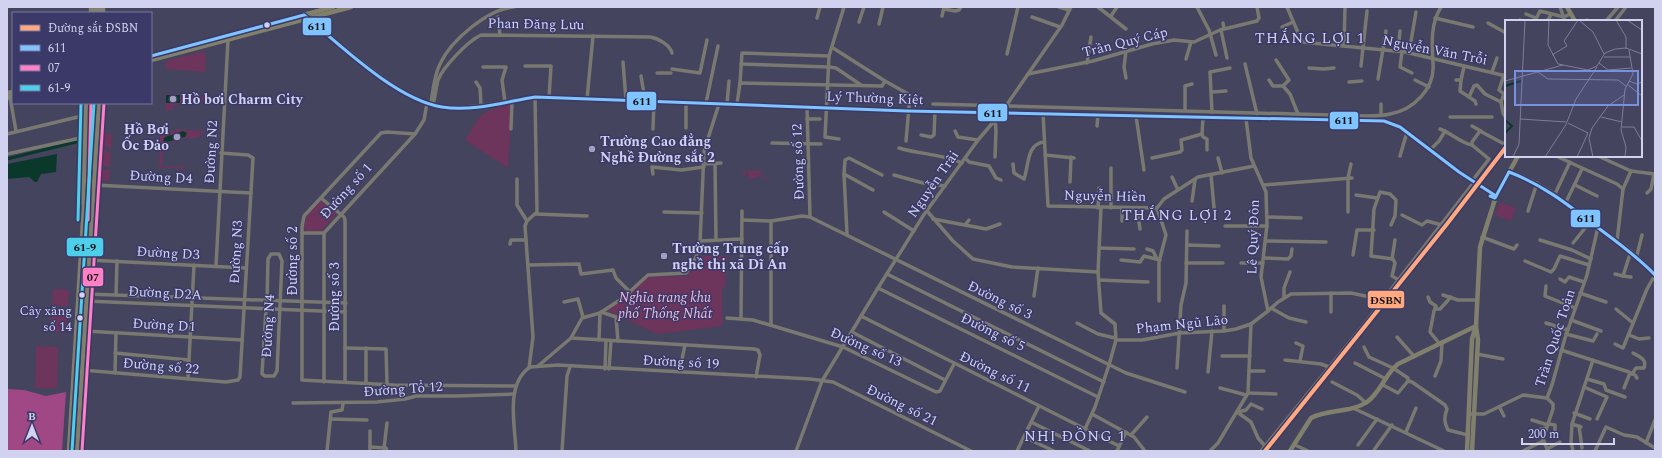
<svg xmlns="http://www.w3.org/2000/svg" width="1662" height="458" font-family="Spectral,serif">
	<style>
		.green { fill: #6d345c }
		.forest { fill: #a04785 }
		.water { fill: #0a382a }
		.lines { fill: none; stroke-linecap: round; stroke-linejoin: round }
		.canal { stroke: #0a382a; stroke-width: 3 }
		.minor { stroke: #797871; stroke-width: 3.5 }
		.major { stroke: #81806d; stroke-width: 4.5 }
		.bus-1-casing { stroke: #3a3968; stroke-width: 6 }
		.bus-2-casing { stroke: #3a3968; stroke-width: 6 }
		.bus-3-casing { stroke: #3a3968; stroke-width: 6 }
		.bus-1 { stroke: #80c4ff; stroke-width: 3 }
		.bus-2 { stroke: #ff80c5; stroke-width: 3 }
		.bus-3 { stroke: #4dcfeb; stroke-width: 3 }
		.rail-1-casing { stroke: #3a3968; stroke-width: 7 }
		.rail-1 { stroke: #ffa980; stroke-width: 4 }
		.bus-dot { fill: #d1d2f0; stroke: #3a3968; stroke-width: 1.5 }
		.poi-dot { fill: #a0a0bd; stroke: #3a3968; stroke-width: 1.5 }
		.labels { text-anchor: middle; dominant-baseline: central; stroke-width: 3; stroke-linejoin: round; paint-order: stroke }
		.bus-label { font-size: 13px; fill: #d1d2f0; stroke: #3a3968; text-anchor: end }
		.street-label { font-size: 14px; fill: #d1d2f0; stroke: #3a3968 }
		.poi-label { font-size: 14px; font-weight: bold; fill: #d1d2f0; stroke: #3a3968; text-anchor: start }
		.park-label { font-size: 14px; font-style: italic; fill: #f2bcdc; stroke: #3a3968 }
		.neighbourhood-label { font-size: 15px; letter-spacing: 1px; fill: #d1d2f0; stroke: #3a3968 }
		.inset-river { fill: none; stroke: #0a382a; stroke-width: 2 }
		.inset-road { fill: none; stroke: #7c7d98; stroke-width: 1 }
		.view { fill: #7790e4; fill-opacity: 0.15; stroke: #7790e4; stroke-width: 2 }
		.inset-edge { fill: none; stroke: #d1d2f0; stroke-width: 2 }
		.line-badge { stroke: #3a3968; stroke-width: 1.5 }
		.pale-badge-label { font-size: 11px; text-anchor: middle; font-weight: bold; fill: #111 }
	</style>
	<rect width="100%" height="100%" fill="#44445e"/>
	<g class="green">
		<polygon points="204,51 206,57 205,72 166,69 166,61"/>
		<polygon points="166,94 203,96 203,102 183,101 182,105 173,105 173,110 166,111"/>
		<path d="M512,105L508,168L465,140C482,114 479,110 512,105Z"/>
		<polygon points="176,129 203,131 203,134 196,138 180,138 180,142 170,142 170,146 163,148 162,166 181,167 181,165 184,165 183,169 159,167 160,136 164,131 176,131"/>
		<polygon points="101,133 112,134 111,150 101,143"/>
		<polygon points="102,147 111,154 110,167 100,166"/>
		<polygon points="100,170 110,170 109,181 99,181"/>
		<polygon points="743,171 762,171 761,177 767,178 769,180 761,178 758,175 756,178 748,179 750,175 748,176 747,172 743,178"/>
		<polygon points="319,202 323,202 335,213 335,216 321,231 306,231 304,228 306,217"/>
		<polygon points="1500,202 1516,208 1511,221 1495,215"/>
		<polygon points="703,256 727,256 725,287 722,287 722,326 657,334 607,310 649,277 686,276 696,279 687,275 695,268"/>
		<polygon points="53,289 69,290 68,306 52,306"/>
		<polygon points="51,315 67,316 66,333 50,332"/>
		<polygon points="36,346 58,347 57,388 35,388"/>
	</g>
	<polygon class="forest" points="7,389 24,390 46,396 66,392 62,451 7,451"/>
	<g class="water">
		<rect x="166" y="95" width="14" height="8"/>
		<path d="M183,131L187,133L185,137C178,137 170,144 163,141L165,137Z"/>
		<polygon points="57,154 56,172 41,174 37,182 35,182 29,177 7,179 7,164"/>
	</g>
	<g class="lines">
		<polyline class="canal" points="7,159 80,141"/>
		<g class="minor">
			<polyline points="1059,7 1069,10"/>
			<polyline points="1098,7 1126,29"/>
			<polyline points="1197,7 1209,30 1216,55"/>
			<polyline points="1287,7 1302,42 1405,52 1506,76"/>
			<polyline points="1560,7 1565,21"/>
			<polyline points="944,9 955,11 959,10 961,7"/>
			<polyline points="1526,14 1536,18"/>
			<polyline points="942,16 944,7"/>
			<polyline points="1111,16 1117,7"/>
			<polyline points="498,17 500,35"/>
			<polyline points="1032,17 1060,27"/>
			<polyline points="817,18 820,7"/>
			<polyline points="1435,18 1473,27"/>
			<polyline points="1520,20 1522,21"/>
			<polyline points="1587,20 1589,21"/>
			<polyline points="1535,21 1540,11 1564,17 1570,14"/>
			<polyline points="1547,21 1551,15"/>
			<polyline points="1606,21 1618,7"/>
			<polyline points="1615,21 1626,7"/>
			<polyline points="859,22 864,7"/>
			<polyline points="1223,23 1224,29"/>
			<polyline points="1488,23 1506,33"/>
			<polyline points="879,24 883,7"/>
			<polyline points="1282,27 1293,22"/>
			<polyline points="1221,30 1227,58"/>
			<polyline points="1344,45 1345,7"/>
			<polyline points="1398,51 1400,31"/>
			<polyline points="1402,52 1400,67 1412,73"/>
			<polyline points="1409,53 1416,12"/>
			<polyline points="1007,54 1018,7"/>
			<polyline points="1186,59 1191,42"/>
			<polyline points="1276,60 1289,80 1283,86"/>
			<polyline points="623,62 626,100"/>
			<polyline points="1087,63 1091,37"/>
			<polyline points="741,64 829,67 836,68 861,85"/>
			<polyline points="1245,64 1257,114"/>
			<polyline points="525,66 551,66 549,98"/>
			<polyline points="1361,66 1367,11"/>
			<polyline points="483,67 506,67 502,80 505,102"/>
			<polyline points="1309,68 1324,69 1334,68"/>
			<polyline points="672,69 700,73 707,40"/>
			<polyline points="1492,72 1497,58"/>
			<polyline points="657,73 671,73"/>
			<polyline points="1028,74 1093,61 1152,44 1174,40 1194,42 1220,30 1257,21 1259,18 1257,7"/>
			<polyline points="641,76 645,100"/>
			<polyline points="1126,78 1124,67 1126,51"/>
			<polyline points="1378,79 1386,31"/>
			<polyline points="1269,80 1273,86 1283,86 1290,94 1298,114"/>
			<polyline points="1415,80 1429,87"/>
			<polyline points="1456,80 1461,80 1464,67"/>
			<polyline points="1461,80 1460,91 1475,101 1476,104"/>
			<polyline points="885,81 910,95 906,141"/>
			<polyline points="476,82 480,88 481,105"/>
			<polyline points="1349,82 1362,81"/>
			<polyline points="740,83 882,86 885,81 833,48"/>
			<polyline points="1212,92 1226,91"/>
			<polyline points="10,97 16,131"/>
			<polyline points="1469,97 1474,86 1477,85 1485,94 1501,102 1503,113 1506,118"/>
			<polyline points="587,99 593,36"/>
			<polyline points="1501,102 1504,94 1499,90 1504,75"/>
			<path d="M431,103C433,90 434,76 440,64C451,40 488,9 514,7"/>
			<polyline points="706,103 718,46"/>
			<polyline points="727,104 729,81"/>
			<polyline points="737,104 740,83 742,53 829,56"/>
			<path d="M933,104L1366,116C1374,116 1382,116 1390,114C1413,110 1435,89 1433,64C1432,44 1430,25 1441,7"/>
			<polyline points="1381,104 1381,115"/>
			<path d="M433,105C435,97 436,88 438,80C443,67 468,41 481,35L650,37C658,38 670,45 672,53"/>
			<polyline points="807,106 810,217"/>
			<polyline points="1185,110 1185,86 1192,84"/>
			<polyline points="1212,112 1210,72 1230,68"/>
			<polyline points="1043,113 1048,206 1157,208"/>
			<polyline points="1136,116 1144,170"/>
			<polyline points="1450,117 1492,117"/>
			<polyline points="807,119 820,119"/>
			<polyline points="995,119 996,131 995,157"/>
			<polyline points="1246,119 1251,158 1266,192 1267,225 1261,277 1268,311"/>
			<polyline points="1097,126 1098,115"/>
			<polyline points="1472,126 1481,131"/>
			<polyline points="686,128 686,102"/>
			<polyline points="511,129 512,101"/>
			<polyline points="653,129 654,101"/>
			<path d="M1440,129C1451,133 1461,143 1472,145"/>
			<polyline points="955,131 958,137 978,140"/>
			<polyline points="7,134 86,115"/>
			<polyline points="415,134 387,132 381,133 304,216 302,227 302,380 393,385 515,386"/>
			<polyline points="1202,134 1203,137 1207,139 1207,150"/>
			<polyline points="1202,134 1203,118"/>
			<polyline points="921,135 931,137 934,135 935,111"/>
			<polyline points="839,139 825,137 829,56 844,7"/>
			<polyline points="772,143 821,144"/>
			<path d="M899,148C922,155 939,153 962,163"/>
			<polyline points="1430,150 1439,141 1445,131"/>
			<polyline points="7,154 85,137"/>
			<polyline points="1045,155 1074,158"/>
			<polyline points="1400,156 1407,132"/>
			<polyline points="1556,156 1617,184 1623,189"/>
			<polyline points="1598,156 1631,171 1654,174"/>
			<polyline points="965,158 969,162 989,166 996,178 1001,180"/>
			<polyline points="1152,158 1180,152 1182,150 1181,140 1202,134"/>
			<polyline points="1218,158 1222,173"/>
			<polyline points="715,163 716,240"/>
			<polyline points="704,164 721,163"/>
			<path d="M1013,164L1014,173L1024,179C1029,166 1026,144 1044,142"/>
			<polyline points="653,174 652,167 681,170 704,167"/>
			<polyline points="844,174 873,190"/>
			<polyline points="894,175 923,183 945,186"/>
			<polyline points="1211,175 1215,218"/>
			<polyline points="1172,177 1178,190"/>
			<polyline points="517,179 517,205 527,221"/>
			<polyline points="1472,181 1489,159 1472,145 1472,142 1480,131 1506,145"/>
			<polyline points="1070,182 1071,157"/>
			<polyline points="94,185 251,193"/>
			<polyline points="1264,185 1352,178"/>
			<polyline points="1575,185 1597,196"/>
			<polyline points="1647,193 1651,189 1654,174"/>
			<polyline points="1555,194 1570,162"/>
			<polyline points="1356,195 1377,198"/>
			<polyline points="321,198 344,217 345,220 345,382"/>
			<polyline points="1192,201 1195,180"/>
			<polyline points="1566,202 1582,169"/>
			<polyline points="1098,208 1099,188"/>
			<polyline points="1111,208 1111,168"/>
			<polyline points="1122,208 1122,221"/>
			<polyline points="1137,208 1140,229"/>
			<polyline points="1157,208 1164,199 1198,177 1254,166"/>
			<polyline points="1157,208 1166,235 1159,262 1159,301"/>
			<polyline points="927,211 953,241 973,259 1012,267 1098,272"/>
			<polyline points="1528,211 1537,183"/>
			<polyline points="664,212 702,213"/>
			<polyline points="884,212 914,231"/>
			<polyline points="1348,212 1348,178 1351,164"/>
			<polyline points="535,214 587,216"/>
			<polyline points="1402,215 1422,225 1427,221 1442,225"/>
			<polyline points="1267,217 1301,218"/>
			<polyline points="933,219 986,229 1000,224"/>
			<polyline points="742,220 771,221 802,216 810,217 1126,373 1185,392"/>
			<polyline points="771,221 771,325"/>
			<polyline points="965,225 969,220"/>
			<polyline points="1391,225 1395,216 1396,200 1390,194 1380,192 1374,209 1371,256 1393,259 1395,263 1392,276 1399,280"/>
			<polyline points="1225,226 1267,226"/>
			<polyline points="302,233 324,233"/>
			<polyline points="847,234 844,174 845,160 849,158 882,175"/>
			<polyline points="1482,237 1514,249 1517,245"/>
			<polyline points="1540,240 1572,250 1591,259"/>
			<polyline points="700,241 742,239"/>
			<polyline points="1266,241 1326,242"/>
			<polyline points="1617,241 1623,189 1631,171"/>
			<polyline points="1573,243 1590,222"/>
			<polyline points="510,244 511,240 526,240"/>
			<polyline points="1187,245 1219,246"/>
			<polyline points="1100,248 1134,249"/>
			<polyline points="1147,249 1153,251 1157,259"/>
			<polyline points="1353,255 1357,230 1374,230"/>
			<polyline points="1637,255 1642,235"/>
			<polyline points="1264,258 1288,259 1291,256 1292,249"/>
			<polyline points="1392,259 1395,240"/>
			<polyline points="88,260 246,268"/>
			<polyline points="1121,260 1140,262 1144,256 1160,260"/>
			<polyline points="1525,261 1551,272 1554,269 1560,256 1589,265"/>
			<polyline points="1186,263 1223,263"/>
			<polyline points="1241,263 1263,263"/>
			<polyline points="528,265 579,264 581,274 613,270 616,278 630,292"/>
			<polyline points="216,266 228,40"/>
			<polyline points="887,274 1104,382"/>
			<polyline points="1615,274 1623,276 1631,251"/>
			<polyline points="1623,276 1631,277"/>
			<polyline points="1560,279 1565,282 1569,277 1584,282"/>
			<polyline points="1099,280 1148,282"/>
			<polyline points="1546,286 1545,296 1575,308"/>
			<polyline points="878,288 1098,397"/>
			<polyline points="1331,293 1331,312"/>
			<polyline points="1580,293 1606,302"/>
			<polyline points="86,294 346,303"/>
			<polyline points="116,295 117,261"/>
			<polyline points="1443,295 1458,300 1476,300"/>
			<polyline points="1034,296 1038,268"/>
			<polyline points="1284,297 1284,288 1290,272"/>
			<polyline points="1428,297 1430,302 1436,306 1434,311 1430,332 1439,343"/>
			<polyline points="86,301 345,312"/>
			<polyline points="564,302 578,299 583,317"/>
			<polyline points="1224,306 1224,331"/>
			<polyline points="1271,308 1289,318 1306,322"/>
			<polyline points="266,309 262,374 265,376 274,376 277,371 282,261 279,254 271,254 268,259 267,301"/>
			<polyline points="1435,309 1440,309 1451,297"/>
			<polyline points="1616,309 1633,323"/>
			<polyline points="601,312 616,317 618,341"/>
			<polyline points="861,316 1119,446"/>
			<polyline points="727,318 753,320 843,347 936,392 940,391 954,364"/>
			<polyline points="741,318 742,211"/>
			<polyline points="1571,320 1601,331"/>
			<polyline points="1077,323 1098,334 1115,338"/>
			<polyline points="1546,323 1568,330"/>
			<polyline points="85,331 242,340"/>
			<polyline points="852,332 945,380"/>
			<polyline points="1566,334 1593,341 1597,334"/>
			<polyline points="1629,335 1639,339 1649,338"/>
			<polyline points="1397,337 1413,355"/>
			<polyline points="571,338 754,349 758,350 760,355 756,377"/>
			<polyline points="599,340 600,313"/>
			<polyline points="1116,340 1142,340 1180,333 1224,331 1236,329 1251,324 1268,311 1278,302 1291,294 1351,293 1384,300"/>
			<polyline points="1296,343 1303,346 1300,361"/>
			<polyline points="1615,344 1623,348 1647,289 1655,275"/>
			<polyline points="1364,347 1369,357 1393,368 1408,378 1408,381"/>
			<polyline points="345,348 386,349 387,384"/>
			<polyline points="366,348 366,382"/>
			<polyline points="1561,350 1629,372 1635,375 1637,378"/>
			<polyline points="115,353 189,360"/>
			<polyline points="1477,354 1503,359"/>
			<polyline points="1222,356 1250,356"/>
			<polyline points="682,359 685,345"/>
			<polyline points="1285,360 1321,364 1329,367"/>
			<polyline points="1355,363 1386,379"/>
			<polyline points="538,366 571,338 582,318 600,313 623,298 648,275 686,273 696,257 700,243 704,151 719,104"/>
			<polyline points="529,368 533,337 525,226 527,221 537,212 535,97"/>
			<polyline points="1177,368 1181,305 1186,283 1187,231"/>
			<polyline points="605,369 606,341"/>
			<polyline points="609,369 611,341"/>
			<polyline points="82,370 226,382 238,380 240,377 253,158 248,155 221,153"/>
			<polyline points="1249,371 1264,371"/>
			<polyline points="1208,372 1212,331"/>
			<polyline points="115,373 116,333"/>
			<path d="M1632,374L1636,368H1644C1647,359 1640,357 1633,353"/>
			<polyline points="1435,376 1441,361 1442,342"/>
			<polyline points="188,379 194,265"/>
			<polyline points="1587,379 1604,384 1606,390 1625,397"/>
			<polyline points="324,382 324,233 415,134 424,120 427,103"/>
			<polyline points="1332,382 1357,395 1366,403"/>
			<path d="M1383,385L1398,393L1408,381L1412,382L1445,405L1447,409C1444,418 1444,422 1448,430L1468,435"/>
			<polyline points="1584,387 1607,397 1597,419"/>
			<polyline points="1220,388 1246,395"/>
			<polyline points="1624,388 1630,373"/>
			<polyline points="1248,393 1276,394"/>
			<polyline points="1547,398 1552,385 1565,338 1587,275 1598,227"/>
			<polyline points="1547,398 1553,404 1553,409 1543,439 1548,451"/>
			<polyline points="293,403 377,402 405,399 416,396 456,396 514,394"/>
			<polyline points="1353,408 1444,451"/>
			<polyline points="1500,408 1504,416"/>
			<polyline points="1237,412 1251,422 1258,438 1265,446"/>
			<polyline points="1238,412 1246,410 1251,404 1262,409"/>
			<polyline points="1574,413 1590,419"/>
			<polyline points="1092,414 1134,437 1145,451"/>
			<polyline points="1469,414 1484,414 1523,395 1547,398"/>
			<polyline points="331,419 367,420"/>
			<polyline points="1532,420 1548,425"/>
			<polyline points="1031,422 1090,451"/>
			<polyline points="1549,424 1555,425 1555,431"/>
			<polyline points="1572,424 1571,442 1573,451"/>
			<polyline points="1579,426 1582,448"/>
			<polyline points="1581,427 1572,424 1593,360"/>
			<polyline points="1085,429 1095,407 1109,365 1116,340 1115,324 1101,313 1098,272 1101,208"/>
			<polyline points="370,431 370,451"/>
			<polyline points="1406,432 1416,408"/>
			<polyline points="1530,432 1546,428"/>
			<polyline points="1131,435 1147,417"/>
			<polyline points="1024,437 1054,451"/>
			<polyline points="1646,443 1655,420"/>
			<polyline points="1295,445 1308,451"/>
			<polyline points="1358,445 1377,419"/>
			<polyline points="370,447 386,448 387,451"/>
			<polyline points="384,448 387,423"/>
			<polyline points="1547,449 1560,442"/>
			<polyline points="1374,450 1392,425"/>
			<polyline points="327,451 331,412 342,410 343,404"/>
			<path d="M516,451C515,425 505,384 530,367L558,365L810,379L833,382L971,451"/>
			<polyline points="562,451 567,376 570,367"/>
			<polyline points="796,451 822,381 878,288 923,216 978,140 1001,113 1062,25 1071,7"/>
			<polyline points="1017,451 1039,406"/>
			<polyline points="1117,451 1126,432"/>
			<polyline points="1210,451 1218,443 1248,393 1251,324"/>
			<polyline points="1261,451 1365,323 1474,182"/>
			<polyline points="1523,451 1543,441"/>
			<polyline points="1595,451 1606,427 1624,435 1637,437 1655,448"/>
		</g>
		<g class="major">
			<polyline points="1567,7 1575,21"/>
			<polyline points="91,13 91,7"/>
			<polyline points="95,13 95,7"/>
			<polyline points="99,13 99,7"/>
			<polyline points="103,13 103,7"/>
			<path d="M304,15C336,42 401,101 441,107C472,111 505,101 535,97L907,111L1384,121L1400,127L1459,172L1496,196"/>
			<polyline points="151,56 333,7"/>
			<polyline points="151,60 351,7"/>
			<polyline points="7,93 13,92"/>
			<polyline points="7,98 13,96"/>
			<path d="M1509,172C1546,184 1564,202 1594,225C1617,241 1636,254 1655,275"/>
			<polyline points="84,205 86,200 90,103"/>
			<polyline points="92,207 90,200 94,103"/>
			<polyline points="69,451 84,205 82,201 86,103"/>
			<polyline points="77,451 99,103"/>
			<path d="M1290,451L1311,418C1328,409 1351,413 1367,402C1381,392 1385,374 1398,364L1476,326"/>
			<polyline points="1467,451 1472,339 1476,326"/>
			<polyline points="1472,451 1478,340 1476,326 1480,247 1496,196 1518,156"/>
		</g>
		<g class="bus-1-casing">
			<g id="bus-1">
				<path d="M151,56L304,15C339,44 396,100 442,107C472,112 505,102 535,97L907,111L1384,121L1400,127L1459,172L1496,196"/>
				<path d="M1509,172C1541,184 1566,203 1593,224C1614,240 1636,255 1655,275"/>
				<polyline points="1490,196 1495,198 1509,172"/>
			</g>
		</g>
		<g class="bus-2-casing">
			<g id="bus-2">
				<polyline points="88,220 91,103"/>
				<polyline points="82,451 104,103"/>
			</g>
		</g>
		<g class="bus-3-casing">
			<g id="bus-3">
				<polyline points="78,220 81,103"/>
				<polyline points="72,451 94,103"/>
			</g>
		</g>
		<use href="#bus-1" class="bus-1"/>
		<use href="#bus-2" class="bus-2"/>
		<use href="#bus-3" class="bus-3"/>
		<g class="rail-1-casing">
			<polyline id="rail-1" points="1265,451 1447,224 1506,147"/>
		</g>
		<use href="#rail-1" class="rail-1"/>
	</g>
	<g class="bus-dot">
		<circle cx="267" cy="25" r="3.5"/>
		<circle cx="82" cy="295" r="3.5"/>
		<circle cx="80" cy="318" r="3.5"/>
	</g>
	<g class="poi-dot">
		<circle cx="173" cy="99" r="4"/>
		<circle cx="177" cy="137" r="4"/>
		<circle cx="592" cy="149" r="4"/>
		<circle cx="664" cy="256" r="4"/>
	</g>
	<g class="labels">
		<g class="bus-label">
			<text x="72" y="311">Cây xăng<tspan x="72" dy="16">số 14</tspan></text>
		</g>
		<g class="street-label">
			<text transform="translate(536 24) rotate(1)">Phan Đăng Lưu</text>
			<text transform="translate(1125 42) rotate(-14)">Trần Quý Cáp</text>
			<text transform="translate(1435 50) rotate(11)">Nguyễn Văn Trỗi</text>
			<text transform="translate(875 98) rotate(2)">Lý Thường Kiệt</text>
			<text transform="translate(211 152) rotate(-87)">Đường N2</text>
			<text transform="translate(798 162) rotate(-92)">Đường số 12</text>
			<text transform="translate(161 177) rotate(3)">Đường D4</text>
			<text transform="translate(933 184) rotate(-55)">Nguyễn Trãi</text>
			<text transform="translate(346 191) rotate(-48)">Đường số 1</text>
			<text transform="translate(1105 196) rotate(1)">Nguyễn Hiền</text>
			<text transform="translate(1253 237) rotate(-88)">Lê Quý Đôn</text>
			<text transform="translate(236 252) rotate(-87)">Đường N3</text>
			<text transform="translate(168 253) rotate(3)">Đường D3</text>
			<text transform="translate(292 261) rotate(-90)">Đường số 2</text>
			<text transform="translate(165 293) rotate(3)">Đường D2A</text>
			<text transform="translate(334 297) rotate(-90)">Đường số 3</text>
			<text transform="translate(1000 300) rotate(26)">Đường số 3</text>
			<text transform="translate(1182 324) rotate(-6)">Phạm Ngũ Lão</text>
			<text transform="translate(164 325) rotate(3)">Đường D1</text>
			<text transform="translate(268 326) rotate(-87)">Đường N4</text>
			<text transform="translate(993 332) rotate(26)">Đường số 5</text>
			<text transform="translate(1555 338) rotate(-72)">Trần Quốc Toản</text>
			<text transform="translate(866 347) rotate(24)">Đường số 13</text>
			<text transform="translate(681 362) rotate(3)">Đường số 19</text>
			<text transform="translate(161 366) rotate(5)">Đường số 22</text>
			<text transform="translate(995 372) rotate(26)">Đường số 11</text>
			<text transform="translate(403 389) rotate(-4)">Đường Tổ 12</text>
			<text transform="translate(902 405) rotate(26)">Đường số 21</text>
		</g>
		<g class="poi-label">
			<text x="181" y="99">Hồ bơi Charm City</text>
			<text x="169" y="129" text-anchor="end">Hồ Bơi<tspan x="169" dy="16">Ốc Đảo</tspan></text>
			<text x="600" y="141">Trường Cao đẳng<tspan x="600" dy="16">Nghề Đường sắt 2</tspan></text>
			<text x="672" y="248">Trường Trung cấp<tspan x="672" dy="16">nghề thị xã Dĩ An</tspan></text>
		</g>
		<g class="park-label">
			<text x="665" y="297">Nghĩa trang khu<tspan x="665" dy="16">phố Thống Nhất</tspan></text>
		</g>
		<g class="neighbourhood-label">
			<text x="1310" y="38">THẮNG LỢI 1</text>
			<text x="1177" y="215">THẮNG LỢI 2</text>
			<text x="1075" y="436">NHỊ ĐỒNG 1</text>
		</g>
	</g>
	<g transform="translate(1505 20)">
		<rect width="137" height="137" fill="#44445e"/>
		<path class="inset-river" d="M0,66L16,61M0,100L7,106L0,113"/>
		<path class="inset-road" d="M44,0L43,25L53,44L83,50L92,46L100,33L110,29L121,28L137,34M74,0L88,12L99,34M111,0L121,17V29M122,0L137,10M124,30L128,54M47,35L62,26L59,21L73,0M99,37H125M94,43L103,50L126,48M33,52L43,59L113,60L121,66M0,61L58,45M124,61L132,64L137,62M122,64L137,76M96,97L117,102M15,99L62,102M62,102L71,79L92,47M63,103L83,113M117,107H129L137,121M8,137L14,124L20,0M40,137L62,103M72,137L83,113M88,137L84,118L87,108L103,86L119,75M120,137L121,127L116,110L120,69L128,54"/>
		<path class="view" d="M10,51H133V85H10Z"/>
		<rect width="137" height="137" class="inset-edge"/>
	</g>
	<g class="line-badge">
		<rect x="302" y="17" width="30" height="19" rx="4" fill="#80c4ff"/>
		<rect x="626" y="91" width="31" height="20" rx="4" fill="#80c4ff"/>
		<rect x="977" y="103" width="31" height="19" rx="4" fill="#80c4ff"/>
		<rect x="1329" y="111" width="30" height="19" rx="4" fill="#80c4ff"/>
		<rect x="1570" y="209" width="31" height="19" rx="4" fill="#80c4ff"/>
		<rect x="66" y="237" width="38" height="20" rx="4" fill="#4dcfeb"/>
		<rect x="82" y="267" width="22" height="20" rx="4" fill="#ff80c5"/>
		<rect x="1367" y="290" width="38" height="19" rx="4" fill="#ffa980"/>
	</g>
	<g class="pale-badge-label">
		<text x="317" y="30">611</text>
		<text x="642" y="105">611</text>
		<text x="993" y="117">611</text>
		<text x="1344" y="124">611</text>
		<text x="1586" y="222">611</text>
		<text x="85" y="251">61-9</text>
		<text x="93" y="281">07</text>
		<text x="1386" y="304">ĐSBN</text>
	</g>
	<rect width="1662" height="458" fill="none" stroke="#d1d2f0" stroke-width="16"/>
	<rect x="12" y="12" width="140" height="92" fill="#3a3968" stroke="#76769e"/>
	<rect x="20" y="25" width="20" height="6" fill="#ffa980" stroke="#76769e"/>
	<text x="48" y="32" font-size="12" fill="#d1d2f0">Đường sắt ĐSBN</text>
	<rect x="20" y="45" width="20" height="6" fill="#80c4ff" stroke="#76769e"/>
	<text x="48" y="52" font-size="12" fill="#d1d2f0">611</text>
	<rect x="20" y="65" width="20" height="6" fill="#ff80c5" stroke="#76769e"/>
	<text x="48" y="72" font-size="12" fill="#d1d2f0">07</text>
	<rect x="20" y="85" width="20" height="6" fill="#4dcfeb" stroke="#76769e"/>
	<text x="48" y="92" font-size="12" fill="#d1d2f0">61-9</text>
	<g transform="translate(32 426)" stroke="#3a3968" stroke-width="3" paint-order="stroke">
	<path d="M0-3L7 15L0 10L-7 15Z" fill="#d1d2f0"/>
	<text y="-6" font-size="11" font-weight="bold" text-anchor="middle" fill="#d1d2f0">B</text>
	</g>
	<path d="M1522 438v6h92v-6" fill="none" stroke="#d1d2f0" stroke-width="2"/>
	<text x="1528" y="438" font-size="12" fill="#d1d2f0" stroke="#3a3968" stroke-width="3" paint-order="stroke">200 m</text>
</svg>
